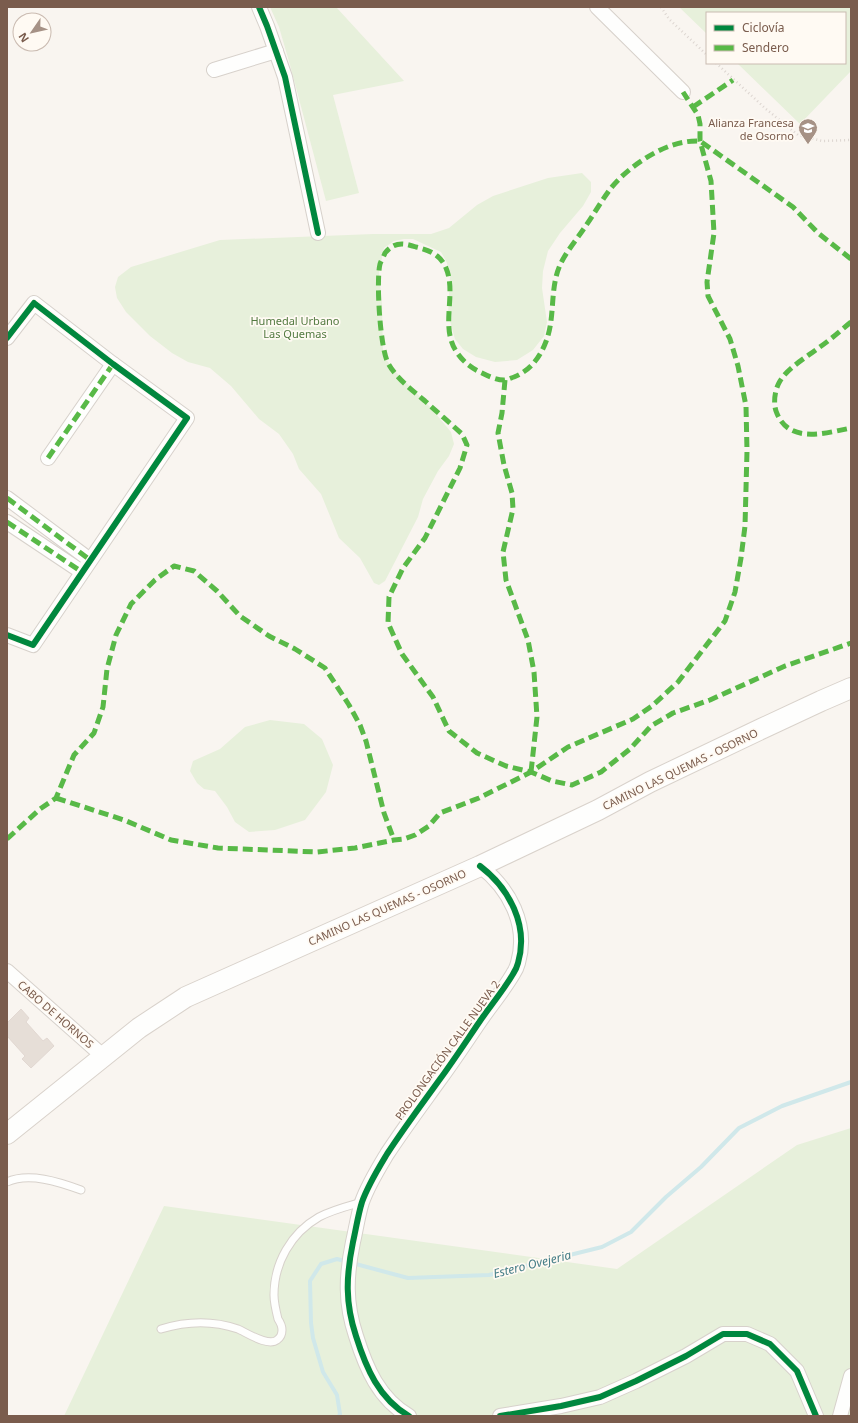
<svg xmlns="http://www.w3.org/2000/svg" width="858" height="1423" font-family="'Noto Sans',sans-serif">
	<style>
		.green { fill: #e7f0db }
		.lines { fill: none; stroke-linecap: round; stroke-linejoin: round }
		.stream { stroke: #d0e8ea; stroke-width: 4 }
		.building { fill: #e6ded7; stroke: #e2d8d2 }
		.service-casing { stroke: #d7d1cb; stroke-width: 9 }
		.minor-casing { stroke: #d7d1cb; stroke-width: 16 }
		.secondary-casing { stroke: #d9d2cb; stroke-width: 22 }
		.path { stroke: #dcd5d0; stroke-width: 2.5; stroke-dasharray: 1 3; stroke-linecap: butt }
		.service { stroke: #fefefd; stroke-width: 7 }
		.minor { stroke: #fefefd; stroke-width: 14 }
		.secondary { stroke: #fefefd; stroke-width: 20 }
		.quiet { stroke: #58b947; stroke-width: 5; stroke-dasharray: 10 5; stroke-linecap: butt }
		.cycleway-casing { stroke: #fffaf3; stroke-width: 8 }
		.cycleway { stroke: #00873e; stroke-width: 6 }
		.labels { text-anchor: middle; dominant-baseline: central; stroke-width: 3.5; stroke-linejoin: round; paint-order: stroke }
		.poi-label { font-size: 11px; fill: #7a5c4d; stroke: #fffaf3; text-anchor: end }
		.park-label { font-size: 11px; fill: #537a41; stroke: #fffaf3 }
		.street-label { font-size: 11px; fill: #7a5c4d; stroke: #fffaf3 }
		.water-label { font-size: 12px; font-style: italic; fill: #437c86; stroke: #fffaf3 }
	</style>
	<rect width="100%" height="100%" fill="#f9f5f0"/>
	<g class="green">
		<polygon points="270,7 336,7 404,81 333,95 359,193 326,201 290,65 279,27"/>
		<polygon points="679,7 851,7 851,71 800,124 737,63 845,63 845,13 707,13 707,34"/>
		<polygon points="582,173 591,182 591,192 583,206 560,233 548,251 543,271 542,288 547,322 544,336 533,350 517,360 495,362 476,357 463,349 455,339 448,314 450,277 447,263 441,252 413,239 404,239 394,241 384,248 379,272 382,304 383,355 393,369 431,408 451,432 454,444 449,456 438,471 423,499 418,517 385,581 379,585 374,583 360,558 339,538 321,494 299,469 293,454 279,434 259,419 231,386 210,368 188,362 172,353 150,336 126,312 117,298 115,287 118,277 131,267 220,240 373,234 431,234 449,228 477,205 493,196 548,178"/>
		<polygon points="270,720 304,724 322,739 333,765 326,792 305,820 275,830 249,832 235,822 227,807 215,791 204,789 197,783 190,771 193,761 220,749 245,727"/>
		<polygon points="851,1128 851,1416 64,1416 164,1206 617,1269 797,1145"/>
	</g>
	<g class="lines">
		<polyline class="stream" points="339,1416 340,1414 337,1395 323,1372 313,1338 311,1323 310,1281 321,1264 337,1259 408,1278 489,1275 602,1247 631,1232 666,1197 701,1167 739,1128 782,1106 851,1082"/>
	</g>
	<polygon class="building" points="21,1009 29,1018 26,1022 43,1041 47,1038 54,1046 31,1068 22,1059 25,1056 7,1036 7,1023"/>
	<g class="lines">
		<g class="service-casing">
			<g id="service">
				<path d="M7,1182C29,1172 59,1182 81,1190"/>
				<path d="M161,1329C187,1321 212,1320 238,1329C247,1333 268,1347 277,1340C280,1338 282,1334 282,1330C282,1326 280,1322 278,1319C276,1311 274,1303 274,1295C274,1263 291,1233 319,1217C332,1210 348,1206 362,1202"/>
			</g>
		</g>
		<g class="minor-casing">
			<g id="minor">
				<polyline points="259,7 267,26 285,77 318,233"/>
				<polyline points="597,7 683,92"/>
				<polyline points="214,70 276,51"/>
				<polyline points="7,338 34,303 113,364 187,418 33,645 7,635"/>
				<polyline points="48,458 113,364"/>
				<polyline points="7,498 90,560"/>
				<polyline points="7,522 82,572"/>
				<polyline points="7,971 104,1057"/>
				<path d="M409,1416C379,1399 366,1368 356,1336C345,1303 346,1276 353,1242C356,1229 358,1215 362,1202C368,1185 378,1169 387,1154C404,1128 422,1104 440,1079C454,1060 467,1040 480,1021C491,1005 503,991 513,974C515,971 517,967 518,963C529,925 509,888 480,866"/>
				<polyline points="500,1416 561,1406 600,1397 636,1381 686,1356 723,1334 747,1334 770,1344 797,1371 816,1416"/>
				<polyline points="840,1416 851,1376"/>
			</g>
		</g>
		<g class="secondary-casing">
			<polyline id="secondary" points="7,1134 139,1028 186,997 480,866 598,810 650,782 761,729 821,701 851,688"/>
		</g>
		<g class="path">
			<polyline points="661,7 669,19 707,55"/>
			<polyline points="716,63 766,109 798,135 822,141 851,140"/>
		</g>
		<use href="#service" class="service"/>
		<use href="#minor" class="minor"/>
		<use href="#secondary" class="secondary"/>
		<g class="quiet">
			<polyline points="693,107 733,80"/>
			<path d="M851,259L818,233L793,207L700,141C695,141 690,141 685,142C659,146 627,168 611,188C602,200 594,214 585,227C577,239 566,252 560,265C549,290 556,319 545,344C539,359 529,371 514,377C511,378 507,380 504,380C496,380 488,376 482,373C471,368 462,361 456,351C440,326 457,294 446,268C441,255 429,250 416,247C404,243 395,241 385,253C384,256 381,261 380,264C376,280 380,348 388,363C396,378 412,390 425,401C437,412 450,423 462,434L467,445L460,468L425,538L403,568L389,597L388,623L402,654L433,697L449,731L477,753L506,766L531,772L552,781L572,785L601,772L630,749L651,726L673,713L710,700L785,666L851,643"/>
			<path d="M851,322C840,331 829,341 817,349C805,358 788,368 780,381C775,389 773,402 776,411C788,445 825,433 851,428"/>
			<polyline points="505,380 502,413 498,433 504,465 512,493 513,509 503,552 506,580 528,640 534,672 537,717 531,772"/>
			<polyline points="48,458 113,364"/>
			<polyline points="7,498 90,560"/>
			<polyline points="7,522 82,572"/>
			<polyline points="56,798 124,820 171,840 218,848 317,852 355,848 394,840 404,839 415,835 429,826 440,813 479,798 531,772 568,747 633,719 652,706 678,682 725,621 735,592 741,558 745,526 747,451 746,406 738,366 730,339 708,296 707,282 714,233 711,181 700,141 700,124 698,115 683,92"/>
			<polyline points="7,839 40,809 56,798 74,755 94,733 103,707 107,669 116,635 131,604 155,580 174,566 194,571 217,591 240,616 269,636 295,649 325,668 349,705 360,725 366,741 384,813 394,840"/>
		</g>
		<g class="cycleway-casing">
			<g id="cycleway">
				<polyline points="259,7 267,26 285,77 318,233"/>
				<polyline points="7,338 34,303 113,364 187,418 33,645 7,635"/>
				<path d="M409,1416C379,1399 366,1368 356,1336C345,1303 346,1276 353,1242C356,1229 358,1215 362,1202C368,1185 378,1169 387,1154C404,1128 422,1104 440,1079C454,1060 467,1040 480,1021C491,1005 503,991 513,974C515,971 517,967 518,963C529,925 509,888 480,866"/>
				<polyline points="500,1416 561,1406 600,1397 636,1381 686,1356 723,1334 747,1334 770,1344 797,1371 816,1416"/>
			</g>
		</g>
		<use href="#cycleway" class="cycleway"/>
	</g>
	<defs>
		<g id="school-pin" transform="scale(1)"><path d="M0 17L-7.5 6A9.5 9.5 0 1 1 7.5 6Z" fill="#a69286" stroke="#fffaf3"/><path d="M0-5L7-2L0 1L-7-2ZM-4 1L0 2.5L4 1V4Q0 6-4 4Z" fill="#fff"/></g>
	</defs>
	<g fill-rule="evenodd">
		<use href="#school-pin" x="808" y="128"/>
	</g>
	<g class="labels">
		<g class="poi-label">
			<text x="794" y="122">Alianza Francesa<tspan x="794" dy="13">de Osorno</tspan></text>
		</g>
		<g class="park-label">
			<text x="295" y="320">Humedal Urbano<tspan x="295" dy="13">Las Quemas</tspan></text>
		</g>
		<g class="street-label">
			<text transform="translate(680 769) rotate(-26)">CAMINO LAS QUEMAS - OSORNO</text>
			<text transform="translate(387 907) rotate(-24)">CAMINO LAS QUEMAS - OSORNO</text>
			<text transform="translate(56 1014) rotate(41)">CABO DE HORNOS</text>
			<text transform="translate(447 1050) rotate(-54)">PROLONGACIÓN CALLE NUEVA 2</text>
		</g>
		<g class="water-label">
			<text transform="translate(532 1264) rotate(-14)">Estero Ovejeria</text>
		</g>
	</g>
	<rect width="858" height="1423" fill="none" stroke="#7a5c4d" stroke-width="16"/>
	<rect x="706" y="12" width="140" height="52" fill="#fffaf3" stroke="#cabbb1"/>
	<rect x="714" y="25" width="20" height="6" fill="#00873e" stroke="#cabbb1"/>
	<text x="742" y="32" font-size="12" fill="#7a5c4d">Ciclovía</text>
	<rect x="714" y="45" width="20" height="6" fill="#58b947" stroke="#cabbb1"/>
	<text x="742" y="52" font-size="12" fill="#7a5c4d">Sendero</text>
	<g transform="translate(32 32) rotate(236)"><circle r="19" fill="#fffaf3" stroke="#cabbb1"/>
	<path d="M0-3L7 15L0 10L-7 15Z" fill="#a69286"/>
	<text y="-6" font-size="11" font-weight="bold" text-anchor="middle" fill="#7a5c4d">N</text>
	</g>
</svg>
